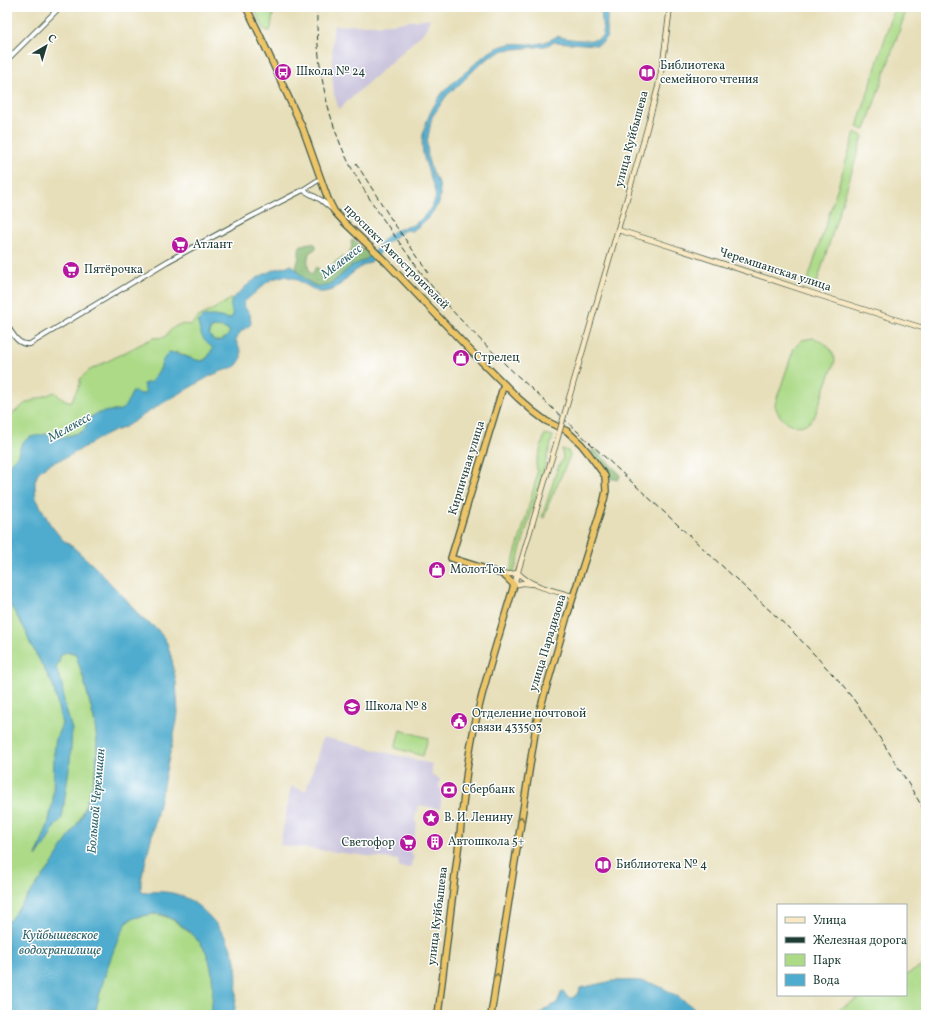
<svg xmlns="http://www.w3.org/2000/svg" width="933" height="1022" font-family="Vollkorn,serif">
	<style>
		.industrial { fill: #c6c0da }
		.green { fill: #acda87; stroke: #668c5e }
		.forest { fill: #89ba74; stroke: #547c54 }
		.water { fill: #50acce; stroke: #387481; fill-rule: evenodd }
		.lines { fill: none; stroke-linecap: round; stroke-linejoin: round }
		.tertiary-casing { stroke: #3d5548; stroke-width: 6 }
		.secondary-casing { stroke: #3d5548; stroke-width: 6 }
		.trunk-casing { stroke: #3d5548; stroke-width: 8 }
		.tertiary { stroke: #fff; stroke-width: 4 }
		.secondary { stroke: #f8e8c3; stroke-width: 4.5 }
		.trunk { stroke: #edc569; stroke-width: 5.5 }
		.rail { stroke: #1f3d34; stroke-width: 1; stroke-dasharray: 6 3; stroke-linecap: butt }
		.secondary-bridge-casing { stroke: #3d5548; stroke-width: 6; stroke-linecap: butt }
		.secondary-bridge { stroke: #f8e8c3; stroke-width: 4.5 }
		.oneway { stroke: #7c7a4c }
		.labels { text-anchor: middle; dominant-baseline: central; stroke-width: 3; stroke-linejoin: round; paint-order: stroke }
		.poi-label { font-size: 12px; fill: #1f3d34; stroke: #fff; text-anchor: start }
		.street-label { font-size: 12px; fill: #1f3d34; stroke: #fff }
		.water-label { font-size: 13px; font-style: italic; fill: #30646a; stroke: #fff }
	</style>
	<rect width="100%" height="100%" fill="#fff"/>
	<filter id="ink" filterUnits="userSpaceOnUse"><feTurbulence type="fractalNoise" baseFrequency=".025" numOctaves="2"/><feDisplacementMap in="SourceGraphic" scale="8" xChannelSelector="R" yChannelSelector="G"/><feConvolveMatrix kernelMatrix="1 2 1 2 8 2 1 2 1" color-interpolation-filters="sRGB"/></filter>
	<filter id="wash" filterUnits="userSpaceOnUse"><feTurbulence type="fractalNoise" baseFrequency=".012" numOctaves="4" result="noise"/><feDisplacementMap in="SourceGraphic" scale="16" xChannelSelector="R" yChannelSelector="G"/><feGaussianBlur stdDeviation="0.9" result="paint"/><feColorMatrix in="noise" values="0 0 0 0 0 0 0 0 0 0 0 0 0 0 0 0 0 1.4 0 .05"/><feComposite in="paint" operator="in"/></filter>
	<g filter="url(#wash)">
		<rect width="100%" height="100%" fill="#e7dfba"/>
		<g class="industrial">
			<polygon points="430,18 426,29 421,35 339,109 334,94 332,73 333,26 391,24"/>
			<polygon points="323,737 432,764 432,776 440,779 439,788 443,789 440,809 418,805 415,820 417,824 410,854 414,855 410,868 399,867 398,860 280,845 291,786 306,791"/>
		</g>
		<g class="green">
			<polygon points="253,7 274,7 271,28 270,31 268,31 264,29"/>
			<polygon points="895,7 906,11 865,130 857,127"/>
			<polygon points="855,133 863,136 815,289 806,286"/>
			<path d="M236,296C229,303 231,306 233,315L230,319L214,316L201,318L213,348L208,357L202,361L195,360L177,352L163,360L160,369L151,382L143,384L147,393L140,394L133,391L125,408L118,411H110L89,418L85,428L82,432L60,438L46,434L22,443L17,457L7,466V418L26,403L55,392L61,398L71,402L80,384V379L88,371L153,338L165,337C173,326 177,323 191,325L198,317L212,310Z"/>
			<path d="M214,327L224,328L230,332C225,341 213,346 209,333L211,329Z"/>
			<path d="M813,338C825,341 833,349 835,361L814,418C800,434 778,423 775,404L794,348L802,340Z"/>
			<polygon points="545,434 553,436 550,447 514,572 510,572 526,517 536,479 537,470 536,464"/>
			<polygon points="562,449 568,451 570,456 549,503 544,518 542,517 558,467 563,459"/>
			<path d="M7,600L26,631L29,641L53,685L62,724L56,738L54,754L53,800L48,825L36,856L46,843L55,826L62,818L70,761L72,730L64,702L62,685L56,668L59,663L60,656L66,652L75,653C82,672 87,692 92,712C94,721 97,732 97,742C99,796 71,840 39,882C28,895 18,910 7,923Z"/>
			<polygon points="400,730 428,738 423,756 395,748"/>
			<path d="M153,914C166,915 176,921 186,930C192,935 199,941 204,948C216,966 213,994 211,1015H95C98,996 115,932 130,920C135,916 146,916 153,914Z"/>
			<polygon points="926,964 926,1015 827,1015 866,995 906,995 906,975"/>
		</g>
		<g class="forest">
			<path d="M352,240L356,242L370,256C366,261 360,262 354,265C344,271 333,286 321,287C314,287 299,276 297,270C296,266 297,264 298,261C300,256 298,251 300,246C305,244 311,241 316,245V248C314,250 312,251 310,252C306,258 308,270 311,275L313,273L316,267L319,269L320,271L322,272L342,257L350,259V251L352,248L351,242Z"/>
			<polygon points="594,449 619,473 620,476 618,480 610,478 591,451"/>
		</g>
		<g class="water">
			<path d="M601,7H606C609,12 607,14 607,20C606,32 612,39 597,45L555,42L545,46L504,50L492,56L481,63L459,85L447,95L432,117L427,142L428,159L432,172L439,184L440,195L439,203L429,217L420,225L412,231L405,230L384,245L381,251L372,261L359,268L350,275L341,284L332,290L324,292H318L294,278L283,276L272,279L266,283L244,302C243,307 247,310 250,314L251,324L249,326L241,331L236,339V341L241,351V359L237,365L234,367L222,371L210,376L156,407L125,427L114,431L98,439L69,456L50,464L41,470L38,473L35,481V487L36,498L50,524L57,533L63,540L73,547L95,567L111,584L126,599L141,618L157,629L164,638L167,643L172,660L176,682L178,713L177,721L153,831L141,880V889L143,893C156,891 170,891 182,896C206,906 233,940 236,966C238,983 236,999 234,1015H211C213,994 215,972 206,952C200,939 175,917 160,914C154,913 149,915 143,916C138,917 132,918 128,921C124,926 121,934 118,940C108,963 100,990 95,1015H7V923L51,866L65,843L81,818L88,799L95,776L97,764V741L94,719L83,676L75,653L66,652L60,656L59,663L56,668L62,685L64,702L72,730L70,761L62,818L55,826L46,843L36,857L48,825L53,800L54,754L56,738L62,724L53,685L29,641L26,631L7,600V466L17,457L22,443L30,437L46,434L60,438L82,432L85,428L89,418L98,413L110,411H118L124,408L133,391L140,394L146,393L143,384L151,382L160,369L163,360L169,352C181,353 191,360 203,361L208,357L213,348C202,340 201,336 198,323L201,318L207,316H214L230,319L233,315C232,311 230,307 231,302C232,298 236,296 239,293C255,277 269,270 291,265C295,267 296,270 299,273C304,279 312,286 319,287C332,287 342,273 352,266C357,263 364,262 368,258C376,252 380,241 388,235C395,229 405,228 413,225C421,221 432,208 435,200C437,193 432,183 430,176C428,169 424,161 423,153C419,132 431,107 444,91C451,84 459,77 467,71C480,59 492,47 510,44C516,43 521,44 528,44C538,45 548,42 557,36C565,39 590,42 598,39C600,38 601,37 603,35ZM214,327L224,328L230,332C225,341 213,346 209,333L210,329Z"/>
			<path d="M612,981C621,981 631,980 641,981C664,984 685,1002 704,1015H539L545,1009L557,1003L562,991L564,992L567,997L572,998L579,993L580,988Z"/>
		</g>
	</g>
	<g filter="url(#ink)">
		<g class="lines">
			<g class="tertiary-casing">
				<g id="tertiary">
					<polyline points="7,60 60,7"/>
					<polyline points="303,190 321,200 333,210"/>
					<path d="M7,325C12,333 18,346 30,344L168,261L231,227L303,190L320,179"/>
				</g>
			</g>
			<g class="secondary-casing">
				<g id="secondary">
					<polyline points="618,230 657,242 815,294 926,329"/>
					<polyline points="569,398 643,143 658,87 663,62 670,7"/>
					<path d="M518,573C531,587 556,591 573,596"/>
					<polyline points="502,574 511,574 518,573"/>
					<polyline points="514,585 556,444"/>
					<polyline points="514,585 523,583 532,584"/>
				</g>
			</g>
			<g class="trunk-casing">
				<g id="trunk">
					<polyline points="246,7 257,29 303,129 324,188 328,199 334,211 345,223 387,263 468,348 518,398 534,412 546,421 567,431 581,444 589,454 605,476 606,491 604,500 568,613 537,720 491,1015"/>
					<path d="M438,1015C445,955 453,894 460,834C464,796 467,757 476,720C486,674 501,630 514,585L506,577L502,574L451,558L504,384"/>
				</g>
			</g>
			<use href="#tertiary" class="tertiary"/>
			<use href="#secondary" class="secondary"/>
			<use href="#trunk" class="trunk"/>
			<g class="rail">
				<path d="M317,7C316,54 323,100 340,143C351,171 367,195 383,219C401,245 419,271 439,295C459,320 483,342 506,365L793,632C814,654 835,676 854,700C880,736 903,775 926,813"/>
				<polyline points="356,163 393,222 429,273"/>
			</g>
			<g class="secondary-bridge-casing">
				<polyline id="secondary-bridge" points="556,444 569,398"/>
			</g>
			<use href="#secondary-bridge" class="secondary-bridge"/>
		</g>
		<defs><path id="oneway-chevron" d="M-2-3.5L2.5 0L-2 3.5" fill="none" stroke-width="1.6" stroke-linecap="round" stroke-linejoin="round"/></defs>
		<g class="oneway">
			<use href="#oneway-chevron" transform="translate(521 819) rotate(-81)"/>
			<use href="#oneway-chevron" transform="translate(497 976) rotate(-81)"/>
		</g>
	</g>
	<defs>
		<g id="bus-disc" transform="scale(0.9)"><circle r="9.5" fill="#b5179e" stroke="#fff"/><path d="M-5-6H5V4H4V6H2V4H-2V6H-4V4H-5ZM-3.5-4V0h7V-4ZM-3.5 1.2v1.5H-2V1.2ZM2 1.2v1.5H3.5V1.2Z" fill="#fff"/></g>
		<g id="library-disc" transform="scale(0.9)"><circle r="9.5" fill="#b5179e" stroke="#fff"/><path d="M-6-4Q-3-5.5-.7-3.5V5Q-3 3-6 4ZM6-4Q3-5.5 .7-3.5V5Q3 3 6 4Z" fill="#fff"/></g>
		<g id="supermarket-disc" transform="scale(0.9)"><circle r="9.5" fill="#b5179e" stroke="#fff"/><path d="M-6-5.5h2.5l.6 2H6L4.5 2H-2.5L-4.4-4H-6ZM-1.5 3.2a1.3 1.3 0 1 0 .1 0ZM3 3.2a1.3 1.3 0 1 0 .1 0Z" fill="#fff"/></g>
		<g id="shop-disc" transform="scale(0.9)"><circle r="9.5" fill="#b5179e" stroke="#fff"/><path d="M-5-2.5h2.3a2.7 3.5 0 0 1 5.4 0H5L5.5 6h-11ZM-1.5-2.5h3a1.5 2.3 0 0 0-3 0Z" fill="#fff"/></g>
		<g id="school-disc" transform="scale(0.9)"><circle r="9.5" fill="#b5179e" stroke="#fff"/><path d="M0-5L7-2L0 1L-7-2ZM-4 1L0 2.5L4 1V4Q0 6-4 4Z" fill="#fff"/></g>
		<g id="civic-disc" transform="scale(0.9)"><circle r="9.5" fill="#b5179e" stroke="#fff"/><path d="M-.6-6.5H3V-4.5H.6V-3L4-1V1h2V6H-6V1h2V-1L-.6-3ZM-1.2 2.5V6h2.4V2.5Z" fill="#fff"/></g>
		<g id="bank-disc" transform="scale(0.9)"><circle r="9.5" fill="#b5179e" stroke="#fff"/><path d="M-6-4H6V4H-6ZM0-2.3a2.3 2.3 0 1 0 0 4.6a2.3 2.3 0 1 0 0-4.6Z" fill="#fff"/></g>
		<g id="sight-disc" transform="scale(0.9)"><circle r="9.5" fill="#b5179e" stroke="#fff"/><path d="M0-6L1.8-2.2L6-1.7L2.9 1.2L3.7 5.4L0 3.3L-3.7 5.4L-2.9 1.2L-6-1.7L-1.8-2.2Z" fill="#fff"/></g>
		<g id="building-disc" transform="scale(0.9)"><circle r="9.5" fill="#b5179e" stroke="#fff"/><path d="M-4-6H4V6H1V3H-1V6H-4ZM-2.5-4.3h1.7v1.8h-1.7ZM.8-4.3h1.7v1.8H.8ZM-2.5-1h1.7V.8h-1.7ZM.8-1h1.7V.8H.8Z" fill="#fff"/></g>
	</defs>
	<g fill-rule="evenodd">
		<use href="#bus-disc" x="283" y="72"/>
		<use href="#library-disc" x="647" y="73"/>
		<use href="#supermarket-disc" x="180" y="245"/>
		<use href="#supermarket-disc" x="71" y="270"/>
		<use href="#shop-disc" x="461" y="358"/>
		<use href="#shop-disc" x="437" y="570"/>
		<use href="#school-disc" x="352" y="707"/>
		<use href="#civic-disc" x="459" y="721"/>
		<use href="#bank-disc" x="449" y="790"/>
		<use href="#sight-disc" x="431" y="818"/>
		<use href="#building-disc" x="435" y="842"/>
		<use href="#supermarket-disc" x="408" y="843"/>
		<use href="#library-disc" x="603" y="865"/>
	</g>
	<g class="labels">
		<g class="poi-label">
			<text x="660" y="66">Библиотека<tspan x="660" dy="14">семейного чтения</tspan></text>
			<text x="296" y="72">Школа № 24</text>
			<text x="193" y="245">Атлант</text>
			<text x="84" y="270">Пятёрочка</text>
			<text x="474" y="358">Стрелец</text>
			<text x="450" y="570">МолотТок</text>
			<text x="365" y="707">Школа № 8</text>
			<text x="472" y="714">Отделение почтовой<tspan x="472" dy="14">связи 433503</tspan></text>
			<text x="462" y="790">Сбербанк</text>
			<text x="444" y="818">В. И. Ленину</text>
			<text x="448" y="842">Автошкола 5+</text>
			<text x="395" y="843" text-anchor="end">Светофор</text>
			<text x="616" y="865">Библиотека № 4</text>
		</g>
		<g class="street-label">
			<text transform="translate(632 139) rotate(-75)">улица Куйбышева</text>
			<text transform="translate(396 257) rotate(45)">проспект Автостроителей</text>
			<text transform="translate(775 270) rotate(18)">Черемшанская улица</text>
			<text transform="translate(467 468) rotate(-73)">Кирпичная улица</text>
			<text transform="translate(548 643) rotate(-73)">улица Парадизова</text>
			<text transform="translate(438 916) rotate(-83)">улица Куйбышева</text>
		</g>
		<g class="water-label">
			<text transform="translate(342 262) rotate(-37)">Мелекесс</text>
			<text transform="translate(70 428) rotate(-29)">Мелекесс</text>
			<text transform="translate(97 801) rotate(-85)">Большой Черемшан</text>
			<text x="60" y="936">Куйбышевское<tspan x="60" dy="15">водохранилище</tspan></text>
		</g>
	</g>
	<rect width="933" height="1022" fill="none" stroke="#fff" stroke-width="24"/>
	<rect x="777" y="904" width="130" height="92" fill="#ffffff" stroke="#a5b1ae"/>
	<rect x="785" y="917" width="20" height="6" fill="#f8e8c3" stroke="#a5b1ae"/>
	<text x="813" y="924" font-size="12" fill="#1f3d34">Улица</text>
	<rect x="785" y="937" width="20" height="6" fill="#1f3d34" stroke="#a5b1ae"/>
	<text x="813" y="944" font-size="12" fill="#1f3d34">Железная дорога</text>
	<rect x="785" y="954" width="20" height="12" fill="#acda87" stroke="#a5b1ae"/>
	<text x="813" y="964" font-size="12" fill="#1f3d34">Парк</text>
	<rect x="785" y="974" width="20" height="12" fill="#50acce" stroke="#a5b1ae"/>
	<text x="813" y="984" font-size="12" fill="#1f3d34">Вода</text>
	<g transform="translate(46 46) rotate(38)" stroke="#ffffff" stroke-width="3" paint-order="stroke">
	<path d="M0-3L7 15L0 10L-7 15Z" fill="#1f3d34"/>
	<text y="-6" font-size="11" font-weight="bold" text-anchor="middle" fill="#1f3d34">С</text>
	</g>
</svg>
